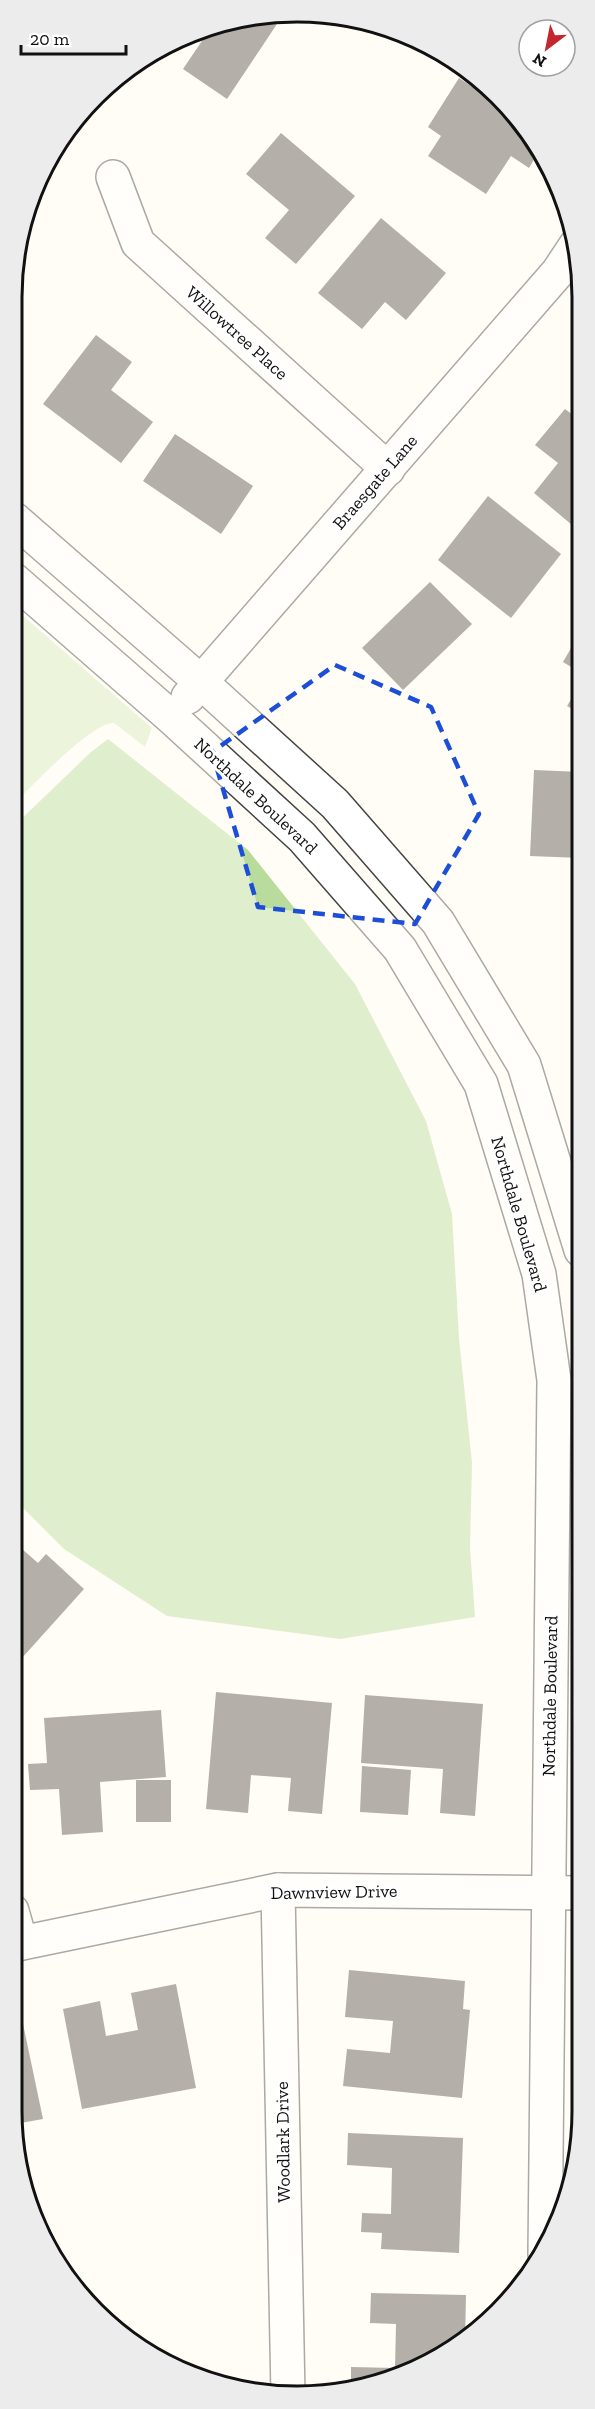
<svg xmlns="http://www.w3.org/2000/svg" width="595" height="2409" font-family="'Zilla Slab',serif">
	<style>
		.green { fill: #d5ebbd }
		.forest { fill: #b9dc9c }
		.building { fill: #5a524d }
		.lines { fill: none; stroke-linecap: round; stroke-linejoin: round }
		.minor-casing { stroke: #444; stroke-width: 36 }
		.minor { stroke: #fff; stroke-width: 33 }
		.marked { fill: none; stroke: #1d4ed8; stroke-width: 4.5; stroke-dasharray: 12 8; stroke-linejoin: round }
		.labels { text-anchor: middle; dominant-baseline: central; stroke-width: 6; stroke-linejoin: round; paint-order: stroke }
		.street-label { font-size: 18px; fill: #111; stroke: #fff }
		.rim { fill: none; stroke: #111; stroke-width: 3 }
	</style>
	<rect width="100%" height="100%" fill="#fffdf5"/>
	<path class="green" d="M14,608L152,728L145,747L114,723C93,721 31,787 14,804Z"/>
	<polygon class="forest" points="108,739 248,850 355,984 426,1121 452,1214 459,1338 472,1463 470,1548 475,1617 340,1639 167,1616 64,1549 13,1498 14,826 91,752"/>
	<g class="building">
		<polygon points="281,18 227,99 183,69 210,29 224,22"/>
		<polygon points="459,78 511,112 539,151 529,168 511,156 486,194 428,156 441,136 428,127"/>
		<polygon points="281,133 355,196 296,264 265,238 289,210 246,174"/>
		<polygon points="381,218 446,273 406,320 385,302 362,329 318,293"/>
		<polygon points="96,335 132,362 111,390 153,422 121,463 43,404"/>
		<polygon points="565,409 581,421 581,527 578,530 534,493 558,463 535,445"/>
		<polygon points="175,434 253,486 221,534 143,481"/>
		<polygon points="488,496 561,554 511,618 438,560"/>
		<polygon points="430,582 472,624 403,690 362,648"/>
		<polygon points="581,631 581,673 563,662"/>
		<polygon points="581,683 581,714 567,706"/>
		<polygon points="534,770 581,772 581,858 530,856"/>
		<polygon points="13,1541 38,1563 46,1554 84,1589 13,1668"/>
		<polygon points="216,1692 332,1703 322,1814 288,1811 291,1778 251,1775 248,1813 206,1809"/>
		<polygon points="365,1695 483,1704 475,1816 440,1813 443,1769 361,1763"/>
		<polygon points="161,1710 166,1777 100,1782 103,1832 62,1835 59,1789 30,1790 28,1764 47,1763 44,1718"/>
		<polygon points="362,1766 411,1770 408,1815 360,1812"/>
		<rect x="136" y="1780" width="35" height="42"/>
		<polygon points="349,1970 465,1981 463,2009 470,2010 462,2098 343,2086 347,2049 390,2053 393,2021 345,2017"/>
		<polygon points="176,1984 196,2088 82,2109 63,2009 100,2001 106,2036 138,2030 131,1993"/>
		<polygon points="22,2019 43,2119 15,2124 12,2112 12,2021"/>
		<polygon points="348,2133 463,2138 459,2253 381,2249 382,2233 361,2232 362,2213 391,2214 392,2168 347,2165"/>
		<polygon points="371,2293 466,2295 465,2341 389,2382 351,2387 351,2367 395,2368 396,2324 370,2323"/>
	</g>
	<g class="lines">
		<g class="minor-casing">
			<g id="minor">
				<polyline points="113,177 138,243 388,469"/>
				<polyline points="14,519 201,682 335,804 438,922 524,1065 581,1250"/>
				<polyline points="14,580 171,717 302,837 400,949 481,1084 539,1274 554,1380 545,2254"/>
				<polyline points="188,697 558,272 576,245"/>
				<polyline points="278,1890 288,2395"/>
				<polyline points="12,1911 21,1943"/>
				<polyline points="12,1945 278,1890 581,1893"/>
			</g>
		</g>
		<use href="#minor" class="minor"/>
	</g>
	<path d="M0 0H595V2409H0ZM335,665L431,707L479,814L415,924L258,907L212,752Z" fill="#fffdf5" fill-opacity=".55" fill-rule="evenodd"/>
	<path class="marked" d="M335,665L431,707L479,814L415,924L258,907L212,752Z"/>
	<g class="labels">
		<g class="street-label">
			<text transform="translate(237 333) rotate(42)">Willowtree Place</text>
			<text transform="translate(375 482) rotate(-49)">Braesgate Lane</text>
			<text transform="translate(256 796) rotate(43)">Northdale Boulevard</text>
			<text transform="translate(519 1214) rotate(74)">Northdale Boulevard</text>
			<text transform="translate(550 1696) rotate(-89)">Northdale Boulevard</text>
			<text transform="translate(334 1892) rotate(-1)">Dawnview Drive</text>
			<text transform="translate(283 2142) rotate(-91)">Woodlark Drive</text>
		</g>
	</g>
	<path d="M0 0H595V2409H0ZM297 22H297A275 275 0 0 1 572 297V2111A275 275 0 0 1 297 2386H297A275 275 0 0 1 22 2111V297A275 275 0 0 1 297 22Z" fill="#ececec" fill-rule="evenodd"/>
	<path class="rim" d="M297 22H297A275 275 0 0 1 572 297V2111A275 275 0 0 1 297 2386H297A275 275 0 0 1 22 2111V297A275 275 0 0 1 297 22Z"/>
	<g transform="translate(547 48) rotate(212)"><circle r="28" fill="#ffffff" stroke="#a0a0a0" stroke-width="1.5"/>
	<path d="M0-4.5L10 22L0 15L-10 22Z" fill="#c4262e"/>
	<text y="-9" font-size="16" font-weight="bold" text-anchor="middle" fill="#111111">N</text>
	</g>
	<path d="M21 45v9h105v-9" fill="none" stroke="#111111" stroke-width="3"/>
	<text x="30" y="45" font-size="18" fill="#111111" stroke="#ffffff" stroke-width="4.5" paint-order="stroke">20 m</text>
</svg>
